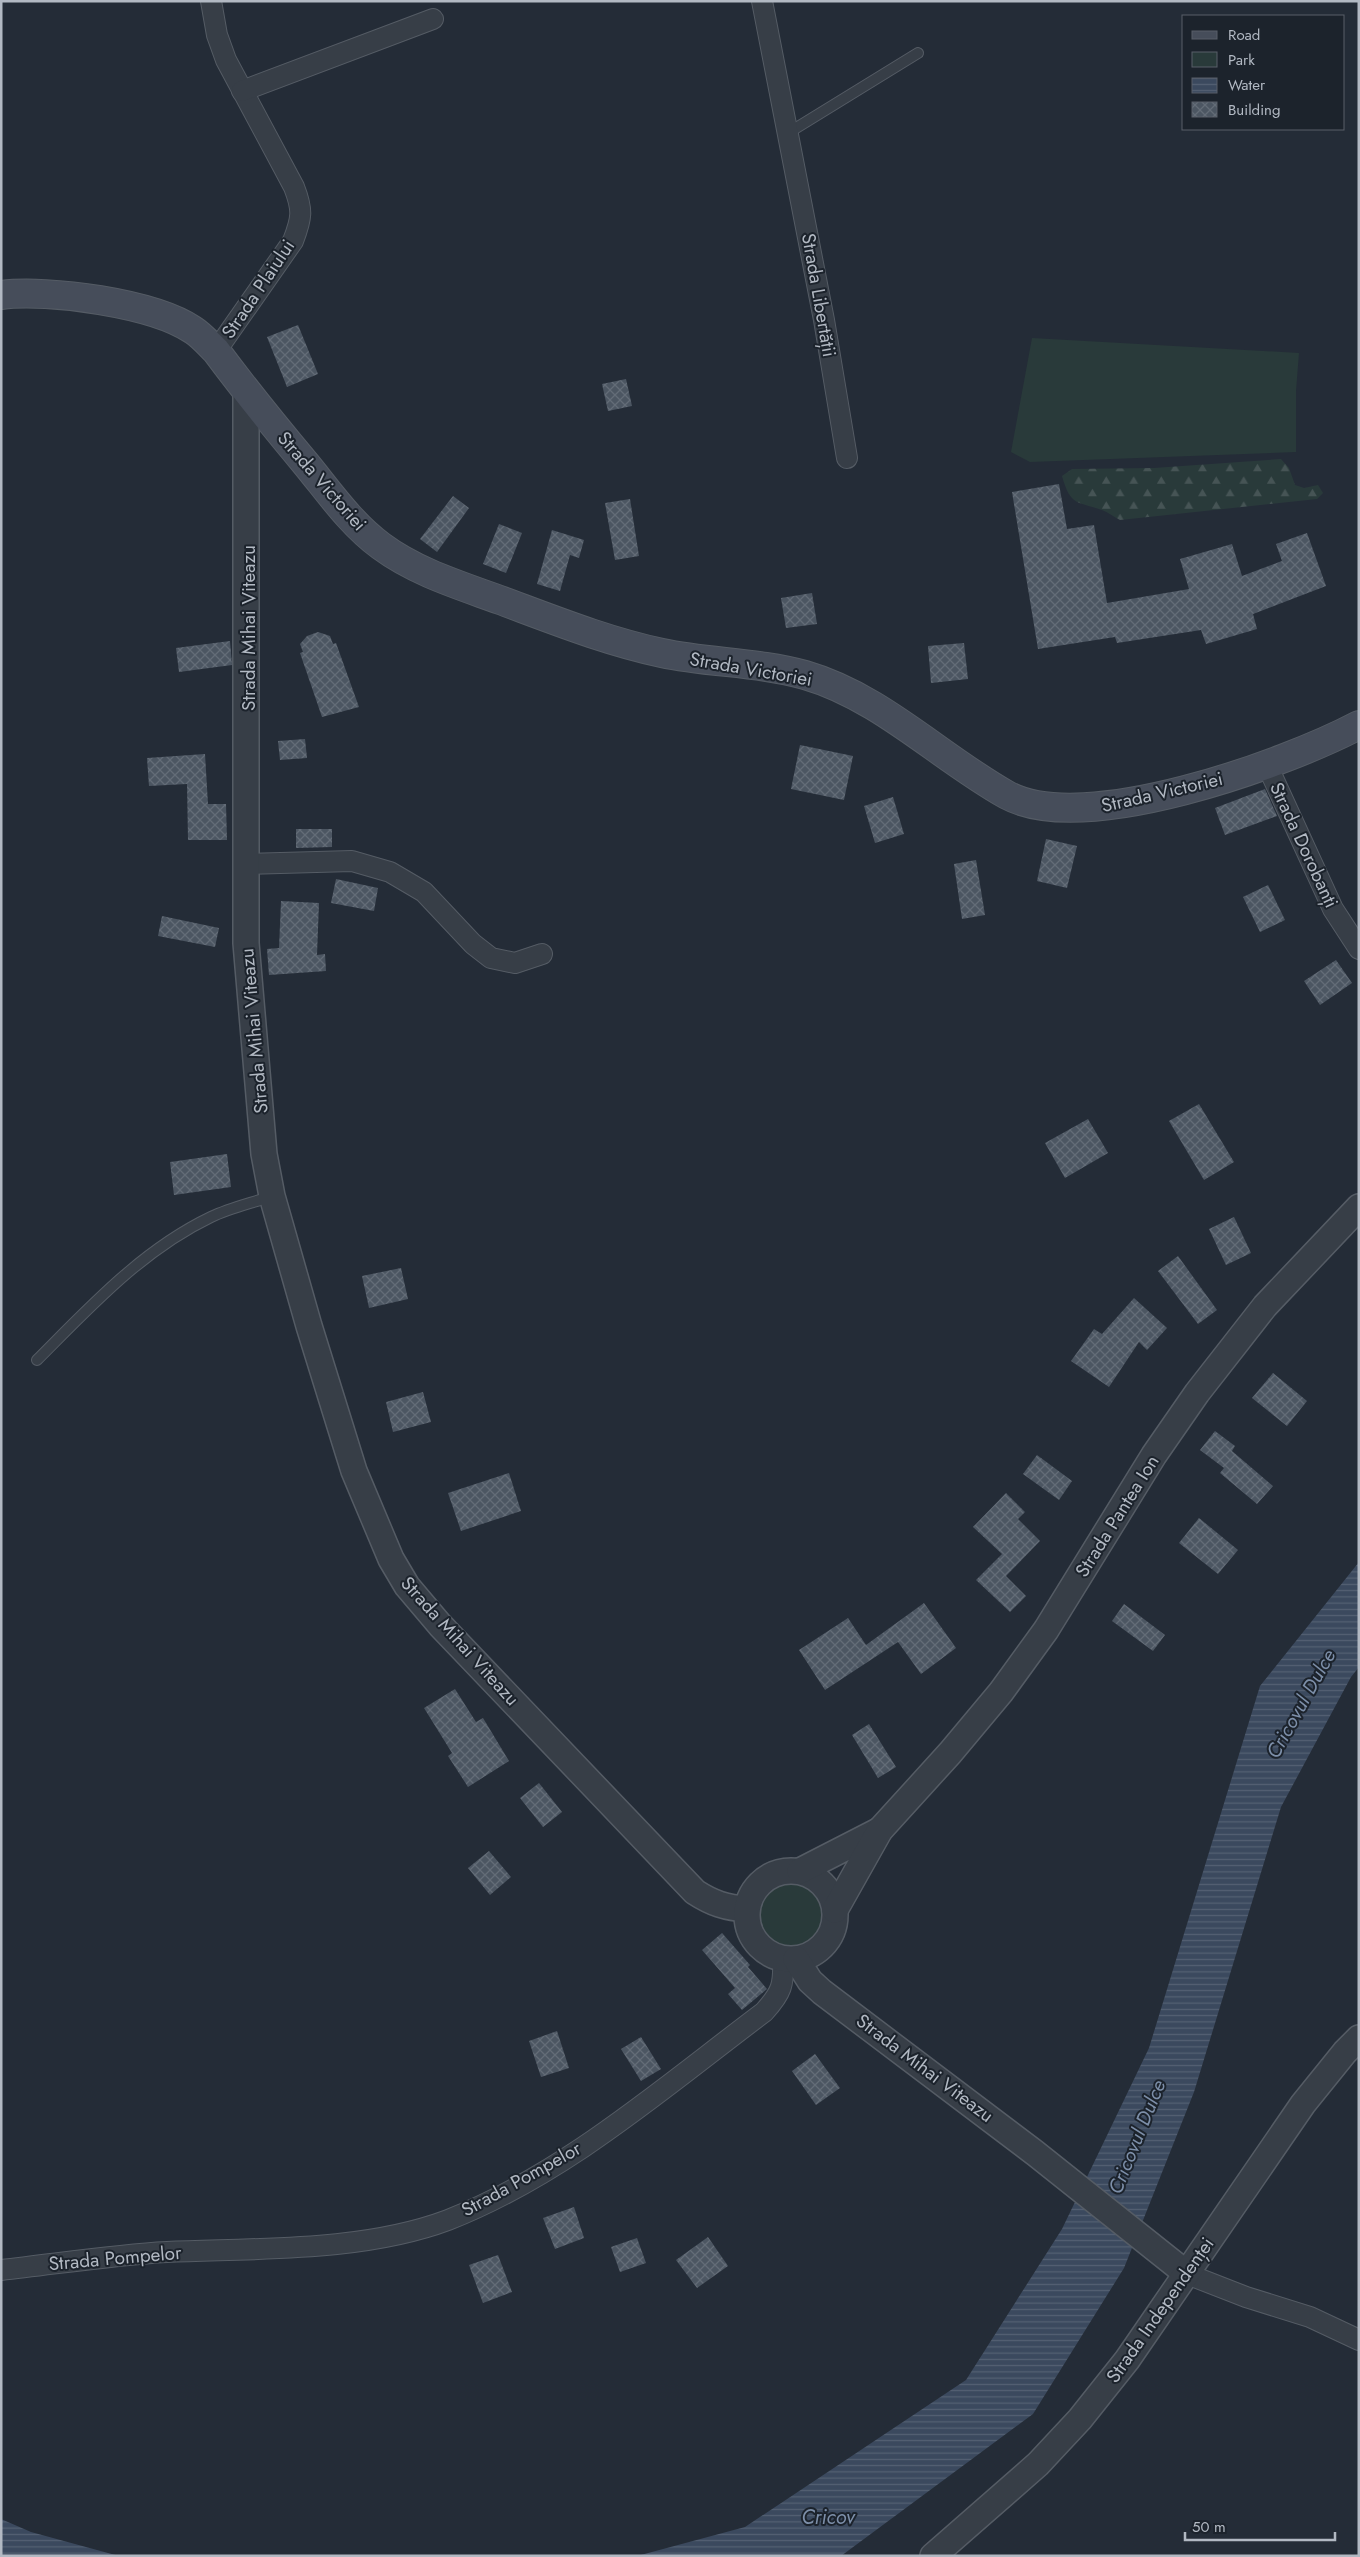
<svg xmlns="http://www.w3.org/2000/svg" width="1360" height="2557" font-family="Jost,sans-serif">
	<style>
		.green { fill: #293a3a }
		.forest { fill: url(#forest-firs) }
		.water { fill: url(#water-rules) }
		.building { fill: url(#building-cross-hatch) }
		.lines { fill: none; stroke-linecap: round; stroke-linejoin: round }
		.service-casing { stroke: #555c65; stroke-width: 12 }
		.minor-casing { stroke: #555c65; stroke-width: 22 }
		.tertiary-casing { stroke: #555c65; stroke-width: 28 }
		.secondary-casing { stroke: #555c65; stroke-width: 30 }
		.service { stroke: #373e47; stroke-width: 10 }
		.minor { stroke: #373e47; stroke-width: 20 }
		.tertiary { stroke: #373e47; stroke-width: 25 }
		.secondary { stroke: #464d5a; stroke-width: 28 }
		.labels { text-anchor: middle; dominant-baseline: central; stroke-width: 4; stroke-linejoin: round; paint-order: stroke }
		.street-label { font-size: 19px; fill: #b2b9c3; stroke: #1c232c }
		.water-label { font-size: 20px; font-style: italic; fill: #7d8fa9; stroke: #1c232c }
	</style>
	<defs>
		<pattern id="forest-firs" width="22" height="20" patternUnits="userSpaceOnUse" patternTransform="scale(1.25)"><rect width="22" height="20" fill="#293a3a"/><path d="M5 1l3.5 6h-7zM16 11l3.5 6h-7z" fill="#465455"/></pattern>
		<pattern id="water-rules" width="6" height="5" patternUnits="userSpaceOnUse" patternTransform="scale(1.25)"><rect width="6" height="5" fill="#3b495e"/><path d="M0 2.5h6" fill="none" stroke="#556173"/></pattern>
		<pattern id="building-cross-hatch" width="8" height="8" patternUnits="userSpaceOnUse" patternTransform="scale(1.25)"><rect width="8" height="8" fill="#4c5662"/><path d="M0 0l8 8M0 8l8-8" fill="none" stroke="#636c77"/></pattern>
	</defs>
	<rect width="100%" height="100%" fill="#242c37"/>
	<g class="green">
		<polygon points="1032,338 1299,353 1296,391 1296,452 1030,462 1011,452"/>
		<circle cx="791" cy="1916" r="36"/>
	</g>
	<path class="forest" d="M1281,459L1289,468L1295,485L1304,488L1318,485L1323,493L1317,499L1120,520C1114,517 1108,512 1102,510C1077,501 1071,507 1062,476L1072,469L1154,468Z"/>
	<g class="water">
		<polygon points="1359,1562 1359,1667 1351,1677 1281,1807 1194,2092 1124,2268 1033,2414 841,2556 637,2556 745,2527 966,2380 1062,2229 1149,2048 1260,1686"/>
		<polygon points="1,2519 31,2532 119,2556 1,2556"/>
	</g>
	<g class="building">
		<polygon points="298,325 318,374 287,387 267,337"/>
		<polygon points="626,379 632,406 608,411 602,384"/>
		<polygon points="1059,484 1067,529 1094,525 1107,603 1189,589 1180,559 1232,544 1242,576 1282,561 1276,544 1307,533 1326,586 1253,614 1257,629 1206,644 1201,630 1117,643 1115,637 1038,649 1012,492"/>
		<polygon points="453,496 469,508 437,552 420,539"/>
		<polygon points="630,499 639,556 615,560 605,503"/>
		<polygon points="499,524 522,533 506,573 483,564"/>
		<polygon points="552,530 584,540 579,558 570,555 560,591 537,584"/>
		<polygon points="812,593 817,624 786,628 781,598"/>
		<polygon points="318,632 330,636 333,644 336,643 359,707 322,717 300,653 303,652 300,644 307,636"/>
		<polygon points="230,641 232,665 179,672 176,648"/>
		<polygon points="964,643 968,679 931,683 928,646"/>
		<polygon points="305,739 307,758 280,760 278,741"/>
		<polygon points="800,745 853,756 844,800 791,789"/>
		<polygon points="205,754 208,804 226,804 227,840 188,840 187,784 149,786 147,758"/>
		<polygon points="1265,789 1277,816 1225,835 1215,808"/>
		<polygon points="893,797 904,834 875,843 864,806"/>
		<polygon points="296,829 332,829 332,847 296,848"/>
		<polygon points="1046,839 1077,846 1067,888 1037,881"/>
		<polygon points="976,860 985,915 962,919 954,864"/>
		<polygon points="336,879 378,888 374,911 331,903"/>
		<polygon points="1268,885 1285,920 1260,932 1243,897"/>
		<polygon points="281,901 319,903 317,955 325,954 326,971 269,975 267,949 279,948"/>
		<polygon points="162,916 219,928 215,947 158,936"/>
		<polygon points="1336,960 1352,983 1320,1005 1304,981"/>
		<polygon points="1199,1104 1234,1162 1204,1180 1169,1121"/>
		<polygon points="1088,1119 1108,1153 1065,1178 1045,1143"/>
		<polygon points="227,1154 231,1187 174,1195 170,1162"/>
		<polygon points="1234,1217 1251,1253 1226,1265 1209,1229"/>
		<polygon points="1178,1256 1217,1310 1198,1324 1158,1271"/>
		<polygon points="401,1268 408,1299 369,1308 362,1276"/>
		<polygon points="1134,1298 1167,1328 1147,1350 1139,1342 1109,1387 1071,1361 1094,1329 1102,1334"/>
		<polygon points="1273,1373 1307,1401 1287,1426 1252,1398"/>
		<polygon points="423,1392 431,1422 393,1432 386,1402"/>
		<polygon points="1215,1431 1235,1446 1232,1451 1273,1486 1257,1504 1220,1473 1224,1468 1200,1450"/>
		<polygon points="1037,1455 1072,1481 1059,1500 1023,1474"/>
		<polygon points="509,1473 521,1511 461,1531 448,1493"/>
		<polygon points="1006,1493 1025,1512 1018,1519 1040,1541 1006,1576 1026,1596 1010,1612 976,1580 1002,1554 973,1527"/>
		<polygon points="1199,1518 1238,1550 1218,1574 1179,1543"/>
		<polygon points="924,1603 956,1648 921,1674 898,1642 825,1690 799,1650 848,1618 866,1645"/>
		<polygon points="1124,1604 1165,1635 1153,1651 1112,1621"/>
		<polygon points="455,1689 476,1722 483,1718 509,1761 468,1787 448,1756 452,1753 424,1708"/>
		<polygon points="869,1724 896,1767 878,1778 852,1735"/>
		<polygon points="539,1783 562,1812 543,1827 520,1798"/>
		<polygon points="489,1851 511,1877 490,1895 468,1868"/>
		<polygon points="722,1933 750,1965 748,1967 767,1989 742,2010 728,1994 735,1988 702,1950"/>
		<polygon points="557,2031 569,2068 541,2077 529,2041"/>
		<polygon points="641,2037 661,2069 641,2081 621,2049"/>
		<polygon points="815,2054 840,2088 816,2105 792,2071"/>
		<polygon points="574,2207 584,2238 555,2249 543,2218"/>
		<polygon points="708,2237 728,2266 697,2288 676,2260"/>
		<polygon points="637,2238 646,2263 620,2272 611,2247"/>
		<polygon points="498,2255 512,2292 483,2303 469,2265"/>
	</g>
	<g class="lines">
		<g class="service-casing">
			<g id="service">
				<polyline points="788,133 918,53"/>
				<path d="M37,1360C90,1307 142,1250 211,1217C230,1208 252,1203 272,1196"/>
			</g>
		</g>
		<g class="minor-casing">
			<g id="minor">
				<path d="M211,1L217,35L226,60L294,187C303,210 302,218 293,241L216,351"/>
				<polyline points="762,1 824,320 847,458"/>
				<polyline points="242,91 433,19"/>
				<polyline points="1267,765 1333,909 1359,949"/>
				<polyline points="246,864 352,861 390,872 424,892 473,944 491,958 515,963 542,954"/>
				<path d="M1,2270C56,2264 112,2255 167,2252C257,2248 363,2252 448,2220C565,2174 664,2087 764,2012C782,1992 784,1985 783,1959"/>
				<polyline points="1187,2274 1246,2297 1310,2317 1359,2340"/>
			</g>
		</g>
		<g class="tertiary-casing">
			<g id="tertiary">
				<path d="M246,391V943L264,1154L272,1196L309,1326L354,1471L391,1559L407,1586L440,1625L695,1892C712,1903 726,1908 747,1909"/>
				<circle cx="791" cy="1915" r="44"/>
				<polyline points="800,1871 880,1830"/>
				<polyline points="835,1910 880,1830 950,1753 1001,1692 1046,1630 1154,1455 1197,1393 1265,1306 1359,1207"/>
				<polyline points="796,1959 810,1981 822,1992 1035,2153 1187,2274"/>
				<polyline points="933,2556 1038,2464 1080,2419 1127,2360 1303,2104 1345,2052 1359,2038"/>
			</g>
		</g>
		<g class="secondary-casing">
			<path id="secondary" d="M1,295C49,289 153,303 193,330C201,335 209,344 216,351C245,390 275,427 306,464C329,492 351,524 381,546C416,572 459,585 500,600C554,620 606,641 662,653C709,663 759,662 805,675C881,697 939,757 1007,795C1084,837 1285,764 1359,725"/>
		</g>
		<use href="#service" class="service"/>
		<use href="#minor" class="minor"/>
		<use href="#tertiary" class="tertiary"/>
		<use href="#secondary" class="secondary"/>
	</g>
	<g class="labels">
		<g class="street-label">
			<text transform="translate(258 289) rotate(-56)">Strada Plaiului</text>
			<text transform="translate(819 295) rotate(80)">Strada Libertății</text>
			<text transform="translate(322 481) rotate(49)">Strada Victoriei</text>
			<text transform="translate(248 628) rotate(-90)">Strada Mihai Viteazu</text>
			<text transform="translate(751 669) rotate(10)">Strada Victoriei</text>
			<text transform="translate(1162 792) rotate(-13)">Strada Victoriei</text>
			<text transform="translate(1304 845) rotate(65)">Strada Dorobanți</text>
			<text transform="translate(254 1031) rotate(-95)">Strada Mihai Viteazu</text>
			<text transform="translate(1117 1516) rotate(-58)">Strada Pantea Ion</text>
			<text transform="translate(460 1641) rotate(48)">Strada Mihai Viteazu</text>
			<text transform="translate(925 2068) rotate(37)">Strada Mihai Viteazu</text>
			<text transform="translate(521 2179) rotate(-29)">Strada Pompelor</text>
			<text transform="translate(115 2258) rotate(-5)">Strada Pompelor</text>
			<text transform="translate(1160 2310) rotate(-55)">Strada Independenței</text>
		</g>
		<g class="water-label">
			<text transform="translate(1301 1704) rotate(-61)">Cricovul Dulce</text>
			<text transform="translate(1137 2137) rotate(-68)">Cricovul Dulce</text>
			<text x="828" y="2517">Cricov</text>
		</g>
	</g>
	<rect width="1360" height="2557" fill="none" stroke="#b2b9c3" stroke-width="5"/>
	<rect x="1182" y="15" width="162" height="115" fill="#1c232c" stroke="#585f68"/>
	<rect x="1192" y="31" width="25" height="8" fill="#464d5a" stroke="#585f68"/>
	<text x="1228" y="40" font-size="15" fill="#b2b9c3">Road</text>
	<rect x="1192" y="52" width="25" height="15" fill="#293a3a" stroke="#585f68"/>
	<text x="1228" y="65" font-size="15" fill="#b2b9c3">Park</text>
	<rect x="1192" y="78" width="25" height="15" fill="url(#water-rules)" stroke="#585f68"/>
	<text x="1228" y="90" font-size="15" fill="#b2b9c3">Water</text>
	<rect x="1192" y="102" width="25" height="15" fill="url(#building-cross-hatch)" stroke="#585f68"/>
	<text x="1228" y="115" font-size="15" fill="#b2b9c3">Building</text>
	<path d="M1185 2532v8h150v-8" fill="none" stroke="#b2b9c3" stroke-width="2.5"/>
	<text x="1192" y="2532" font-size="15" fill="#b2b9c3" stroke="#1c232c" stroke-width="4" paint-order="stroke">50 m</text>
</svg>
